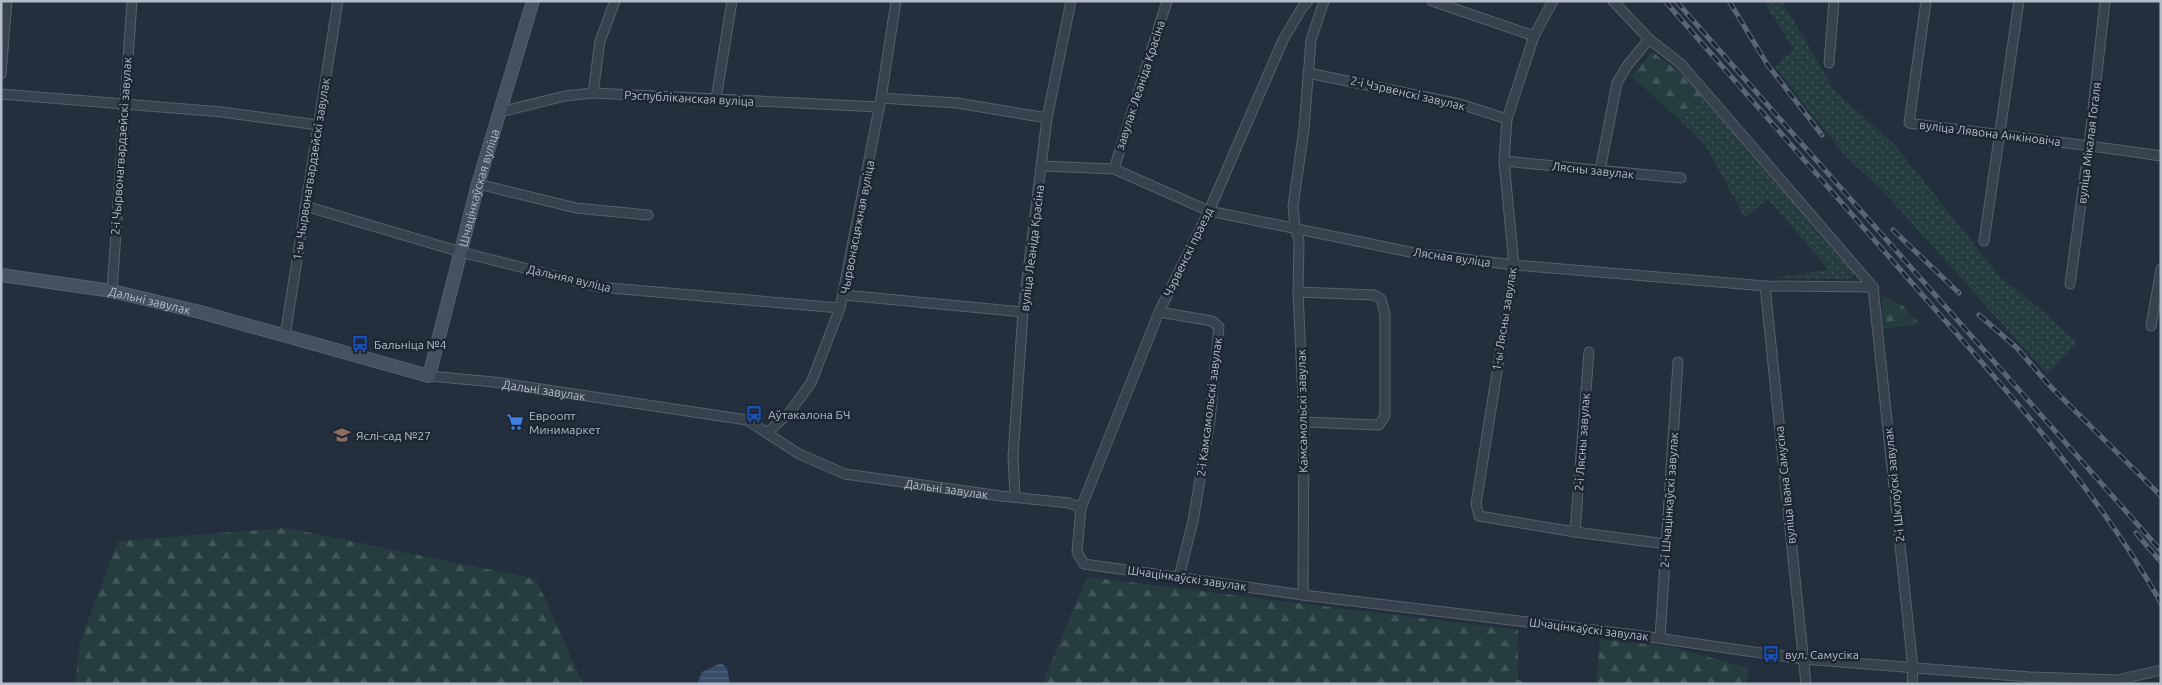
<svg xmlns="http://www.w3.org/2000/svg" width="2162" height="685" font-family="Ubuntu,sans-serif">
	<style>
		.grass { fill: url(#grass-dots) }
		.forest { fill: url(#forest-firs) }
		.water { fill: url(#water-rules) }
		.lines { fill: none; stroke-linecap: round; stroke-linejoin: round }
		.street-casing { stroke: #565f6c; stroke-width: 11 }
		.secondary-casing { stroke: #565f6c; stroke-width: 14 }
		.street { stroke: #38414e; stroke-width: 9 }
		.secondary { stroke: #465061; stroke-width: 12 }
		.rail-casing { stroke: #5a6575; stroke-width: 5 }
		.rail { stroke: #1d2633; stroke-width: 3; stroke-dasharray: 9; stroke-linecap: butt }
		.labels { text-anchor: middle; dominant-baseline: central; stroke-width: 5; stroke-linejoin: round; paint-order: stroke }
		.street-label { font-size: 12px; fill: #b4bcc9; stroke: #1d2633 }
		.poi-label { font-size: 12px; fill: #b4bcc9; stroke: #1d2633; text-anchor: start }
	</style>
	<defs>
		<pattern id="grass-dots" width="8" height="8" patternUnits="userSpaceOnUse" patternTransform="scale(1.25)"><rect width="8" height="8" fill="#263c3f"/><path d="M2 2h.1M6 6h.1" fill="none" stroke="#435659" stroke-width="1.8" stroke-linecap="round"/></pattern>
		<pattern id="forest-firs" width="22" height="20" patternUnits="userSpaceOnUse" patternTransform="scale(1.25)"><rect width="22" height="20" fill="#263c3f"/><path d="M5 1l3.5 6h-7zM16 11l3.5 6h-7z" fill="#435659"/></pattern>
		<pattern id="water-rules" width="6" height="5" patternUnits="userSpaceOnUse" patternTransform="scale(1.25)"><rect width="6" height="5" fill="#394c67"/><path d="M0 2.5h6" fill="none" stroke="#53647b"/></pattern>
	</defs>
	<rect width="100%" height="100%" fill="#242f3e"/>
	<g class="grass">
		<polygon points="1764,1 1782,1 1835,91 1895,145 2001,278 2039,308 2077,343 2047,374 1881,189 1845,156 1775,67 1794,50"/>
		<polygon points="1702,96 1857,274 1849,279 1774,278 1829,270 1768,199 1745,218 1705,145 1681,121"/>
	</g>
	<g class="forest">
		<polygon points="1652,52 1679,71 1702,96 1681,121 1631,76"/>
		<polygon points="1882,296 1901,304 1920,324 1883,329"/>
		<polygon points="286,528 536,579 583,684 75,684 80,642 118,541"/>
		<polygon points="1087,577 1518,630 1518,680 1534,684 1042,684"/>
		<polygon points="1600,639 1672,647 1749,668 1747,684 1596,684"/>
	</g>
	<polygon class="water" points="721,663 727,668 730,684 697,684 702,672"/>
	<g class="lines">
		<g class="street-casing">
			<g id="street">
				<polyline points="1308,1 1302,8 1283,40 1209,211 1159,312 1081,508 1077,552 1084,564 1303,595 1643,636 1803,659 2030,677 2117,680 2161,670"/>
				<polyline points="1432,1 1534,36"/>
				<polyline points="1553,1 1534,36 1507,119 1504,161 1514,265 1476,504 1479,516 1575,532 1666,544"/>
				<polyline points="1613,1 1649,39 1681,64 1873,287"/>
				<path d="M1926,1L1909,123C1993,135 2077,143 2161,156"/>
				<polyline points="1829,63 1834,1"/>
				<polyline points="1308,73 1460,104 1507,119"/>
				<polyline points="1,74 7,1"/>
				<polyline points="593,93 600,41 615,1"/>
				<polyline points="1,94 222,112 318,125"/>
				<polyline points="881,98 957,103 1047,118"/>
				<polyline points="716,99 732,1"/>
				<polyline points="500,112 565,96 593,93 879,107"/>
				<polyline points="1504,161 1681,178"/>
				<polyline points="1042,166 1114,169 1209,211 1415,253 1514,265 1765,286 1873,287"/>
				<polyline points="1114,169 1167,1"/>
				<polyline points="1600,170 1617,83 1627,66 1649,39"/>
				<polyline points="478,184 576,208 648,215"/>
				<polyline points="305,206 461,252 599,287 840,308"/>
				<polyline points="1984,241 2019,1"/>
				<polyline points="2070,284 2089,145 2105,1"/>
				<polyline points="1765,286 1806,684"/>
				<polyline points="1873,287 1913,669 1912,684"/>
				<polyline points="112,291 132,1"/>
				<polyline points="1298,292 1374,295 1381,299 1385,314 1385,416 1379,425 1304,422"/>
				<polyline points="844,295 1023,312"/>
				<polyline points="1159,312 1212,321 1219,327 1210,420 1193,521 1179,577"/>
				<polyline points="2151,326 2161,269"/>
				<polyline points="285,336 338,1"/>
				<path id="s1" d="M429,376L494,382L747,420L799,454L845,474L1001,496L1069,503L1081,508"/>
				<polyline points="768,432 789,413 811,383 840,308 881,98 896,1"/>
				<polyline points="1015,496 1013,456 1023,312 1047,118 1071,1"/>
				<polyline points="1575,532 1589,352"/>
				<polyline points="1303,595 1304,422 1298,292 1299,241 1295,227 1293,206 1304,129 1311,40 1324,1"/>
				<polyline points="1660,638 1678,362"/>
			</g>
		</g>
		<g class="secondary-casing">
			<g id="secondary">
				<path id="s2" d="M1,275L112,291L200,312L429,376L478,184L533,1"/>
			</g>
		</g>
		<use href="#street" class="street"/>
		<use href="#secondary" class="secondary"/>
		<g class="rail-casing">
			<g id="rail">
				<path d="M1665,1C1752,101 1839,200 1926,299C2011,395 2098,491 2161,603"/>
				<polyline points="1676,1 2161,551"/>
				<polyline points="1729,1 1767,64 1822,135"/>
				<polyline points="1893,230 1959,293"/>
				<polyline points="1979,315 2017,348 2049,385 2161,496"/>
				<polyline points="2136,533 2161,562"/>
			</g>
		</g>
		<use href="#rail" class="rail"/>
	</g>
	<defs>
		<g id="bus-bare" transform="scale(1.35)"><path d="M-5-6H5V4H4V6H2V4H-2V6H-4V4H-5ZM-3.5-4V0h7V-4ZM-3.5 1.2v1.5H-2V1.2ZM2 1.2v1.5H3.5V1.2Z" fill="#1a4fb4" stroke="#1d2633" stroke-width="2.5" paint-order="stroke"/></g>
		<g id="supermarket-bare" transform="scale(1.35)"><path d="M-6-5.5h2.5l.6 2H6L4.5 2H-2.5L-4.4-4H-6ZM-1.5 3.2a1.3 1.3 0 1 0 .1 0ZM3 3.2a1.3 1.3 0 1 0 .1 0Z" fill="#3f7fe0" stroke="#1d2633" stroke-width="2.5" paint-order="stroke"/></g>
		<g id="school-bare" transform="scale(1.35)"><path d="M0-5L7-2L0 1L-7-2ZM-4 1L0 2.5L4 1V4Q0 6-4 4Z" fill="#8d6e63" stroke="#1d2633" stroke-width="2.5" paint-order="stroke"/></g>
	</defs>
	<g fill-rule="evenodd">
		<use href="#bus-bare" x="360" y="344"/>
		<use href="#bus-bare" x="754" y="414"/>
		<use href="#supermarket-bare" x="515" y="422"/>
		<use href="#school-bare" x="342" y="435"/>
		<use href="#bus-bare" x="1771" y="654"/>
	</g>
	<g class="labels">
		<g class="street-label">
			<text transform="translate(1140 85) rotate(-72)">завулак Леаніда Красіна</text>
			<text transform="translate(1408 93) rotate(13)">2-і Чэрвенскі завулак</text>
			<text transform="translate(689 98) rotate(3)">Рэспубліканская вуліца</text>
			<text transform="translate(1990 133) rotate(7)">вуліца Лявона Анкіновіча</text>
			<text transform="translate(2089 143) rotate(-83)">вуліца Мікалая Гогаля</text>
			<text transform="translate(121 146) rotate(-86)">2-і Чырвонагвардзейскі завулак</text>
			<text transform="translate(311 169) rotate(-81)">1-ы Чырвонагвардзейскі завулак</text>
			<text transform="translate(1593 170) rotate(6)">Лясны завулак</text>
			<text stroke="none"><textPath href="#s2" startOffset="635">Шчацінкаўская вуліца</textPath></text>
			<text transform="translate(857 227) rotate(-79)">Чырвонасцяжная вуліца</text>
			<text transform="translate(1032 248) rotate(-83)">вуліца Леаніда Красіна</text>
			<text transform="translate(1188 252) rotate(-64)">Чэрвенскі праезд</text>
			<text transform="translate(1452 257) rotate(8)">Лясная вуліца</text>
			<text transform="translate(569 278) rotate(13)">Дальняя вуліца</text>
			<text stroke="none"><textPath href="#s2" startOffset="151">Дальні завулак</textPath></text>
			<text transform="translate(1504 319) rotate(-81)">1-ы Лясны завулак</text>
			<text stroke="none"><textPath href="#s1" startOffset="116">Дальні завулак</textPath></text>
			<text transform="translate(1209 407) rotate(-83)">2-і Камсамольскі завулак</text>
			<text transform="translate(1302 411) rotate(-91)">Камсамольскі завулак</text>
			<text transform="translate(1582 442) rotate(-86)">2-і Лясны завулак</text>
			<text transform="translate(1785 485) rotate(-96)">вуліца Івана Самусіка</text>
			<text transform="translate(1894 485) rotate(-96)">2-і Шклоўскі завулак</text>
			<text stroke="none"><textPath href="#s1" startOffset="536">Дальні завулак</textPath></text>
			<text transform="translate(1669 500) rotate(-86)">2-і Шчацінкаўскі завулак</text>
			<text transform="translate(1187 578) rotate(8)">Шчацінкаўскі завулак</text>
			<text transform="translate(1589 629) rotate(7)">Шчацінкаўскі завулак</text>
		</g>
		<g class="poi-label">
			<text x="374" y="344">Бальніца №4</text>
			<text x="768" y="414">Аўтакалона БЧ</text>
			<text x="529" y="415">Евроопт<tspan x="529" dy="14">Минимаркет</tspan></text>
			<text x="356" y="435">Яслі-сад №27</text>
			<text x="1785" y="654">вул. Самусіка</text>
		</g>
	</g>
	<rect width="2162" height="685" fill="none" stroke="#b4bcc9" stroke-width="5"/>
</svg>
